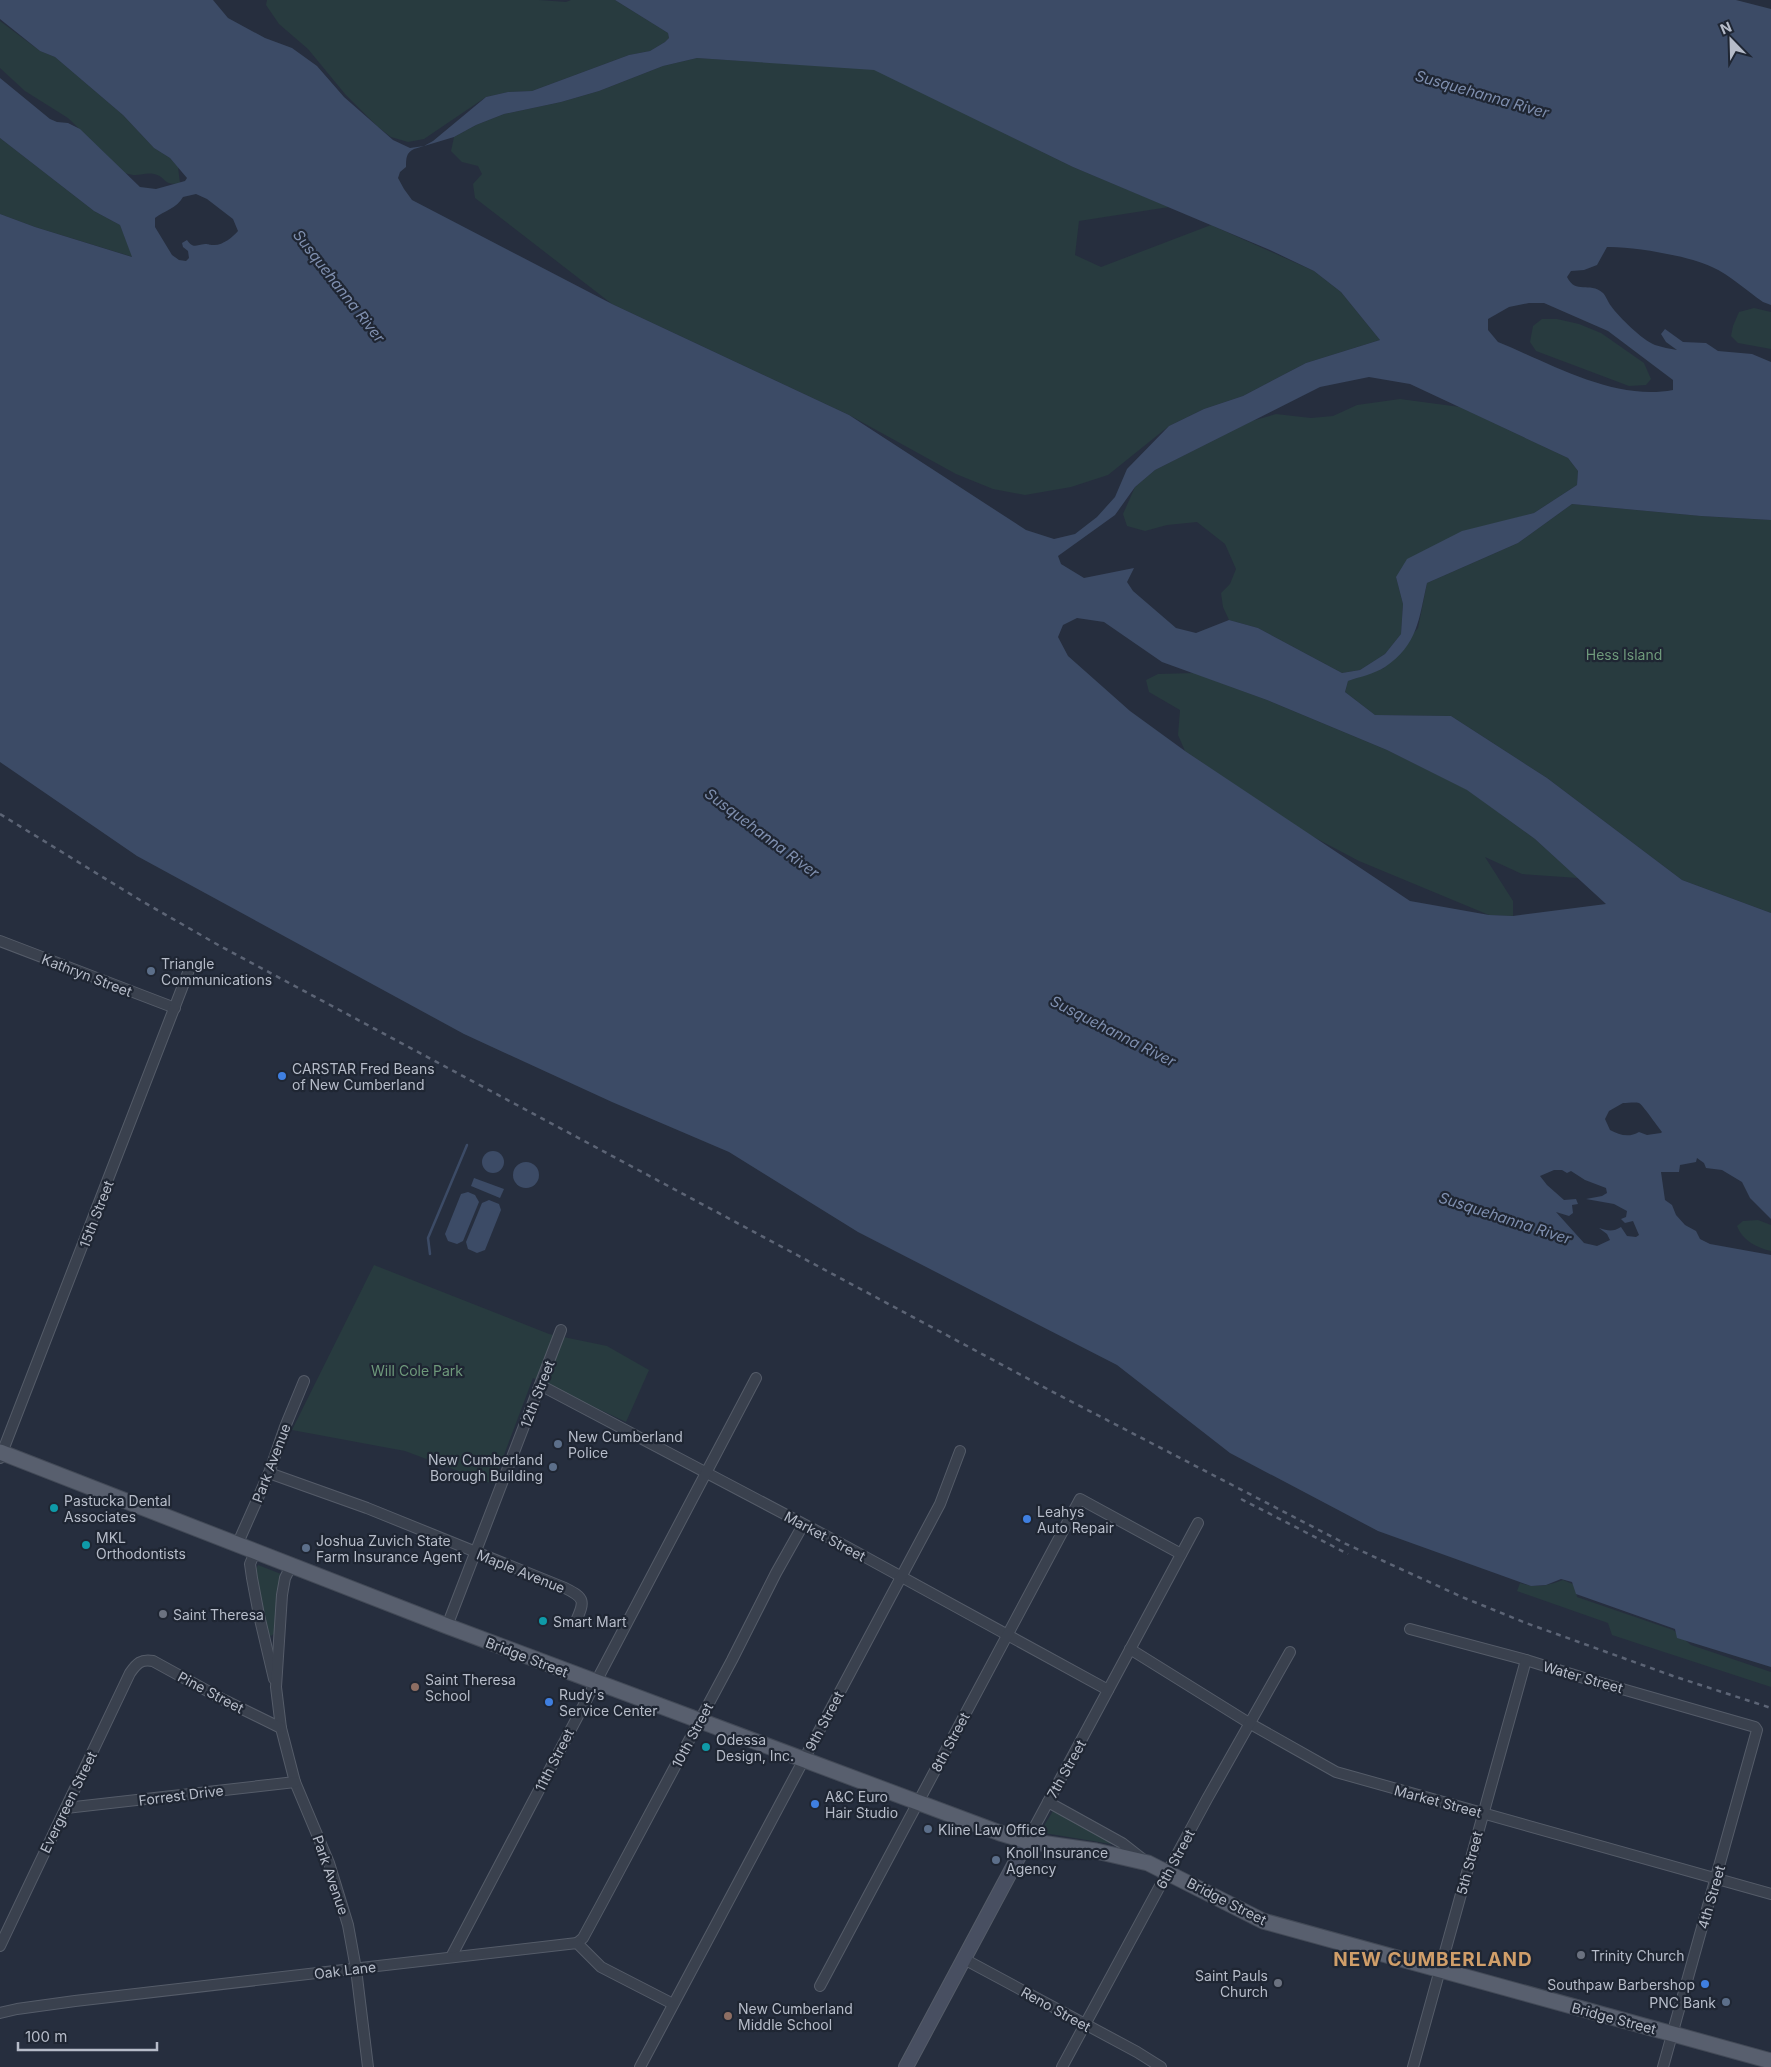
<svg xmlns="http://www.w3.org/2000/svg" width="1771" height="2067" font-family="Inter,sans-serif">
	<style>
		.green { fill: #283b3f }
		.water { fill: #3c4b66; fill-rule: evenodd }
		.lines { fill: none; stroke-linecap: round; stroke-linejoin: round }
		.stream { stroke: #3c4b66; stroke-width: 2.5 }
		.street-casing { stroke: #555c69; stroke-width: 12 }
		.secondary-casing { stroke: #555c69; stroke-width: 16 }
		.primary-casing { stroke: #434a57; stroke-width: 17 }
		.street { stroke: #3a414e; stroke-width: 10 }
		.secondary { stroke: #484f61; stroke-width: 14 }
		.primary { stroke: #585f6e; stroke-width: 15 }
		.rail { stroke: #5c6475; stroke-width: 2.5; stroke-dasharray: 5 5; stroke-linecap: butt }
		.service-dot { fill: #5c6f8a; stroke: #1f2633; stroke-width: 2 }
		.shop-dot { fill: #3f7fe0; stroke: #1f2633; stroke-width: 2 }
		.culture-dot { fill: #0f9aa8; stroke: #1f2633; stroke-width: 2 }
		.worship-dot { fill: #6b7280; stroke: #1f2633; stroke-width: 2 }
		.education-dot { fill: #8d6e63; stroke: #1f2633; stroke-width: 2 }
		.labels { text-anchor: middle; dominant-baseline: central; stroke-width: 4.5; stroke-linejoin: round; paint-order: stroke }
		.park-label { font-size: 14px; fill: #6e997b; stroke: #1f2633 }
		.poi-label { font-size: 14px; fill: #b6bcc9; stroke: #1f2633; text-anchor: start }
		.street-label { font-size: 14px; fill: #b6bcc9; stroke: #1f2633 }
		.water-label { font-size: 15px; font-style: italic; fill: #7f8faf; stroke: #1f2633 }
		.district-label { font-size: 19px; font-weight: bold; letter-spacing: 1px; fill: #d09e69; stroke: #1f2633 }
	</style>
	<rect width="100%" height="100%" fill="#262e3e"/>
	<g class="green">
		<polygon points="267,0 539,0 566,2 571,0 615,0 668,33 669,38 665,42 650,51 629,55 532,91 508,92 486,97 424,139 408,142 391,137 378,127 345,94 308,49 279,24 266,5"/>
		<path d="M0,21L40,51L55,57L123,115L154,148L170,158L178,167L180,183C163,187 166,176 154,174C142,172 139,178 125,173L68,118L25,91L0,68Z"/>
		<polygon points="697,58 874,69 1073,167 1169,207 1079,221 1075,255 1101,267 1211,225 1314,271 1341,292 1380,340 1306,363 1243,396 1204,409 1169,426 1108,475 1071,487 1025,495 993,489 956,474 849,415 612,304 475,198 473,184 482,174 478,166 462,162 451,151 454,137 476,125 504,114 561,102 599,91 663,66"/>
		<polygon points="0,138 94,211 120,225 133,257 35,227 0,214"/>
		<polygon points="1754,308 1771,312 1771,349 1738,343 1731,336 1733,326 1739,312"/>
		<polygon points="1542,319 1557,319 1579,324 1601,333 1644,363 1651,379 1646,385 1629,386 1536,351 1530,342 1533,326"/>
		<polygon points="1400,399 1460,407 1568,458 1578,471 1577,485 1534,513 1506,521 1396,577 1403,604 1401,634 1385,654 1360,670 1342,673 1258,628 1229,620 1223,607 1221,593 1230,584 1236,569 1225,544 1197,522 1167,525 1145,531 1127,526 1123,514 1135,487 1155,470 1252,421 1276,414 1311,418 1333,416 1357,405"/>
		<polygon points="1572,504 1701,516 1771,520 1771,913 1682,880 1547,778 1451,716 1375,715 1345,692 1348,681 1384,668 1418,628 1427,583 1518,543"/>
		<polygon points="1194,673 1267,700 1387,750 1468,790 1535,839 1578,878 1522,874 1485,857 1513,901 1513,916 1489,915 1359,861 1304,832 1185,751 1178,735 1180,710 1149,692 1146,680 1158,674"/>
		<path d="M1758,1220L1771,1225V1251C1757,1248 1742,1240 1737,1226L1743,1221Z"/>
		<polygon points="374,1265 549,1334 607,1346 649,1370 626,1422 533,1378 493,1484 405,1451 292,1430"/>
		<polygon points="258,1565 281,1574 277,1600 275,1633 271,1636 267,1634 256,1569"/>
		<path d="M1563,1580L1575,1585L1577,1597L1673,1630L1691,1645L1771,1672V1687L1612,1635L1608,1623L1517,1591L1520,1583C1536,1588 1547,1586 1563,1580Z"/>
		<polygon points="1053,1811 1055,1811 1117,1845 1044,1833 1042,1829"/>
	</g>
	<g class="water">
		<path d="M0,0H213L228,18L265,38L292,48L317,66L344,97L393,140L410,148L424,146L433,141L486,97L508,92L532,91L629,55L650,51L665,42L669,38L668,33L615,0H1736L1771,9V305L1763,302C1747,291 1730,275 1712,267C1690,256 1631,246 1607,247L1597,265L1584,270L1571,271L1567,277C1576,295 1589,281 1603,293C1606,296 1608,302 1611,306C1619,317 1642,340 1655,345C1662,347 1670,349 1677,350L1666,342L1661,334L1665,329L1683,342L1706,343L1718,351L1752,354L1771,362V520L1701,516L1572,504L1518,543L1427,583C1419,618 1418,645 1385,667C1374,674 1359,677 1348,681L1345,692L1375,715L1451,716L1547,778L1682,880L1771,913V1219L1750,1198L1742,1182L1722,1170L1706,1168L1704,1163L1697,1158L1696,1162L1680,1165L1679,1172H1661L1665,1200L1672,1205L1676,1215L1685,1225L1696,1231L1700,1239L1710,1244L1771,1255V1667L1677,1638L1675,1629L1576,1594L1572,1582L1561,1579L1546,1585L1531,1586L1378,1531L1230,1453L1117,1365L858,1232L729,1152L612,1102L464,1034L137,856L0,762V214L35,227L132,257L120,225L94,211L0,138V78L50,119L57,122L68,123L80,129L140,187L156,189L185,181L187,178L170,158L154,148L123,115L55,57L40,51L0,19ZM697,58L874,70L1073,167L1270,250L1314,271L1341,292L1380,340L1306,363L1243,396L1204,409L1169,426L1127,469L1115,497L1097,517L1075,534L1054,539L1026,530L849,415L612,304L412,200L404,189L398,178L400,172L406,167C406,158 406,153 414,149L454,137L476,125L504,114L561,102L599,91L663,66ZM196,194L207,199L233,219L238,231C233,237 222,246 213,245C208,245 210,244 205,244C196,245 193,249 187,240L182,243L183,247L188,251L189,258L186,261L179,260L172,255L155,227V218C164,211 177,208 183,197ZM1529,303H1544L1608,331L1673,380V390C1614,401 1552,364 1498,342L1488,330V319L1509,307ZM1369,377L1410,384L1568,458L1578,471L1577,485L1534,513L1462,531L1407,559L1396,577L1403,604L1401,634L1385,654L1360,670L1342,673L1258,628L1229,620L1196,633L1176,628L1133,591L1127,582L1134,568L1084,578L1061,564L1058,556L1115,515L1135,487L1155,470L1320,387ZM1077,618L1104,622L1162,662L1267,700L1387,750L1467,790L1535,839L1606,904L1513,916L1489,915L1410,901L1185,751L1130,711L1068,656L1058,637L1063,625ZM1623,1103C1628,1103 1635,1102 1639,1103C1642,1104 1658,1127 1662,1132L1661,1133L1647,1135L1639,1132C1629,1138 1619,1135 1610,1130L1605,1119L1609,1111ZM1554,1170H1562L1567,1173L1571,1171L1585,1180L1606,1188L1607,1193L1602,1196L1586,1199L1614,1204L1627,1211L1626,1217L1621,1219L1625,1223L1633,1221L1639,1235L1636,1237L1627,1236L1621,1227C1613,1232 1608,1231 1599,1228L1607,1234L1610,1240L1597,1246L1584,1243L1556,1212L1569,1216L1573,1213L1572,1205L1578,1204L1576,1199L1564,1200L1547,1185L1540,1176Z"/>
		<circle cx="493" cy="1162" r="11"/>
		<circle cx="526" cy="1175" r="13"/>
		<polygon points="474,1178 504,1189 500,1198 471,1186"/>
		<polygon points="468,1192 475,1195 479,1202 463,1241 457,1244 448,1241 445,1234 461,1194"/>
		<polygon points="489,1200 499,1204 501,1210 485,1250 477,1253 468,1249 466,1242 482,1203"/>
	</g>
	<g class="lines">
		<polyline class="stream" points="430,1254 428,1238 467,1145"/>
		<g class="street-casing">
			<g id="street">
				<polyline points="0,941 175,1008"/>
				<polyline points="540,1385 847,1547 1108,1690"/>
				<polyline points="0,1458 189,970"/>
				<path d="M269,1473L367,1508L565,1588C585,1598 585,1601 576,1621"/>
				<polyline points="237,1545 269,1473 285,1427 304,1381"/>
				<polyline points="255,1552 250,1564 252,1578 259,1615 274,1679"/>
				<polyline points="291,1566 285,1578 282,1595 276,1687 281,1728 295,1782 329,1863 348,1925 356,1969 368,2067"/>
				<polyline points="447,1626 561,1330"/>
				<polyline points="1410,1629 1526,1660 1587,1679 1755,1727 1757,1730 1663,2067"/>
				<polyline points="1130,1649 1249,1723 1336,1772 1771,1894"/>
				<polyline points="1048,1802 1122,1843 1145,1861"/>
				<polyline points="66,1808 295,1782"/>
				<polyline points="1027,1841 1198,1523"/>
				<polyline points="577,1943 583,1938 602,1903 732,1660 776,1573 803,1525"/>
				<path d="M0,1946L130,1673C137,1663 141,1659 153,1661L224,1700L281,1728"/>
				<polyline points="451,1957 756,1378"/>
				<polyline points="964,1959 1137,2052 1161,2067"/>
				<polyline points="820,1986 1080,1499 1181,1554"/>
				<polyline points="0,2013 17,2009 75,2001 577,1943 601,1967 673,2004"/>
				<polyline points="640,2067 940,1504 960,1451"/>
				<polyline points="1062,2067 1207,1799 1290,1652"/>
				<polyline points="1413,2067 1526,1660"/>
			</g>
		</g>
		<g class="secondary-casing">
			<polyline id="secondary" points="906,2067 1027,1841"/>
		</g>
		<g class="primary-casing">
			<polyline id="primary" points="0,1452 447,1626 1000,1833 1027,1841 1096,1851 1148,1863 1263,1921 1771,2061"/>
		</g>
		<use href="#street" class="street"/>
		<use href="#secondary" class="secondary"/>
		<use href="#primary" class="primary"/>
		<g class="rail">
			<polyline points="0,814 140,900 220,946 1051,1391 1344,1543 1462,1597 1526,1623 1673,1676 1771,1708"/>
			<polyline points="1241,1499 1348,1554"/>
		</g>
	</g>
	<g class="service-dot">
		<circle cx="151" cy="971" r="5"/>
		<circle cx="558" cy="1444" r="5"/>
		<circle cx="553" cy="1467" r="5"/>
		<circle cx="306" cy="1548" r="5"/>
		<circle cx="928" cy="1829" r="5"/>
		<circle cx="996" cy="1860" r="5"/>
		<circle cx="1726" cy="2002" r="5"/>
	</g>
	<g class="shop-dot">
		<circle cx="282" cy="1076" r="5"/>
		<circle cx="1027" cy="1519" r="5"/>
		<circle cx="549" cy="1702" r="5"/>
		<circle cx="815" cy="1804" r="5"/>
		<circle cx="1705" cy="1984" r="5"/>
	</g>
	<g class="culture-dot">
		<circle cx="54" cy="1508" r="5"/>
		<circle cx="86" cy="1545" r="5"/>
		<circle cx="543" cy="1621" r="5"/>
		<circle cx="706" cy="1747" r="5"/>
	</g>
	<g class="worship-dot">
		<circle cx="163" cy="1614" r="5"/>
		<circle cx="1581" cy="1955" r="5"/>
		<circle cx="1278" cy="1983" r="5"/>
	</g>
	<g class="education-dot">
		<circle cx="415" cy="1687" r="5"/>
		<circle cx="728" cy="2016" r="5"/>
	</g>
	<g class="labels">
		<g class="park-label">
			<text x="1624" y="654">Hess Island</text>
			<text x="417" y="1370">Will Cole Park</text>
		</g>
		<g class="poi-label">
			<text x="161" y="963">Triangle<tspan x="161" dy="16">Communications</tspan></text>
			<text x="292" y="1068">CARSTAR Fred Beans<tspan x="292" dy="16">of New Cumberland</tspan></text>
			<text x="568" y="1436">New Cumberland<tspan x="568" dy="16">Police</tspan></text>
			<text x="543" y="1459" text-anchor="end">New Cumberland<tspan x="543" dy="16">Borough Building</tspan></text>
			<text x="64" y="1500">Pastucka Dental<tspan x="64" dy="16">Associates</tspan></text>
			<text x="1037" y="1511">Leahys<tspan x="1037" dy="16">Auto Repair</tspan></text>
			<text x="96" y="1537">MKL<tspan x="96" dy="16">Orthodontists</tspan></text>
			<text x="316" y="1540">Joshua Zuvich State<tspan x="316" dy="16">Farm Insurance Agent</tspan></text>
			<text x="173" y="1614">Saint Theresa</text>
			<text x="553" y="1621">Smart Mart</text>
			<text x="425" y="1679">Saint Theresa<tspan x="425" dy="16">School</tspan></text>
			<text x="559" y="1694">Rudy's<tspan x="559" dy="16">Service Center</tspan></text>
			<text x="716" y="1739">Odessa<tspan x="716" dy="16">Design, Inc.</tspan></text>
			<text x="825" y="1796">A&amp;C Euro<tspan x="825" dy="16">Hair Studio</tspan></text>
			<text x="938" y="1829">Kline Law Office</text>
			<text x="1006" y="1852">Knoll Insurance<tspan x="1006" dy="16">Agency</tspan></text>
			<text x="1591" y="1955">Trinity Church</text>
			<text x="1268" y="1975" text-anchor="end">Saint Pauls<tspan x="1268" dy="16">Church</tspan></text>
			<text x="1695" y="1984" text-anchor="end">Southpaw Barbershop</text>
			<text x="1716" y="2002" text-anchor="end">PNC Bank</text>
			<text x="738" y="2008">New Cumberland<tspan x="738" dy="16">Middle School</tspan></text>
		</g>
		<g class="street-label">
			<text transform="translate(87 975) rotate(21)">Kathryn Street</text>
			<text transform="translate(96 1214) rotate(-69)">15th Street</text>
			<text transform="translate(537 1394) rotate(-69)">12th Street</text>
			<text transform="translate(271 1463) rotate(-69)">Park Avenue</text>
			<text transform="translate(825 1536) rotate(28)">Market Street</text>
			<text transform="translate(521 1571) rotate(22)">Maple Avenue</text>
			<text transform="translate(527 1657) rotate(21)">Bridge Street</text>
			<text transform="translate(1583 1677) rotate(16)">Water Street</text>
			<text transform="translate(211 1692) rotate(28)">Pine Street</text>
			<text transform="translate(824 1721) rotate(-62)">9th Street</text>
			<text transform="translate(692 1735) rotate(-62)">10th Street</text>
			<text transform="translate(950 1742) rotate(-62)">8th Street</text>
			<text transform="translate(554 1760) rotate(-63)">11th Street</text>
			<text transform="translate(1066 1769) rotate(-61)">7th Street</text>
			<text transform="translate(181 1795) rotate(-7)">Forrest Drive</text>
			<text transform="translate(1438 1801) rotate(15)">Market Street</text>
			<text transform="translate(68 1802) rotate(-64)">Evergreen Street</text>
			<text transform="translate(1175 1859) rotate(-62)">6th Street</text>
			<text transform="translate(1469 1863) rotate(-75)">5th Street</text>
			<text transform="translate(331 1875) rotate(71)">Park Avenue</text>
			<text transform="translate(1711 1897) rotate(-74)">4th Street</text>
			<text transform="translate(1227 1901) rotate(27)">Bridge Street</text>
			<text transform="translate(345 1970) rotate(-7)">Oak Lane</text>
			<text transform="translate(1056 2009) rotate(29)">Reno Street</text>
			<text transform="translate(1614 2018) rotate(15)">Bridge Street</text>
		</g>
		<g class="water-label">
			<text transform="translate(1482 94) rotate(16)">Susquehanna River</text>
			<text transform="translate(339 286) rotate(52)">Susquehanna River</text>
			<text transform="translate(762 833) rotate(37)">Susquehanna River</text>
			<text transform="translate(1113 1031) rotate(27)">Susquehanna River</text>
			<text transform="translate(1505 1218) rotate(18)">Susquehanna River</text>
		</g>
		<g class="district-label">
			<text x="1433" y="1959">NEW CUMBERLAND</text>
		</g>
	</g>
	<g transform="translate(1731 40) rotate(337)" stroke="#1f2633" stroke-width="4" paint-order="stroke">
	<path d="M0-4L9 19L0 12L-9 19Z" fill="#b6bcc9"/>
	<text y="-8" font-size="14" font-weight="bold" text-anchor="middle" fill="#b6bcc9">N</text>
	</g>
	<path d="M18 2042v8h139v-8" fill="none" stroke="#b6bcc9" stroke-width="2.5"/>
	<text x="25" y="2042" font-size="15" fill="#b6bcc9" stroke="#1f2633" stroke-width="4" paint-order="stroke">100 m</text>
</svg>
